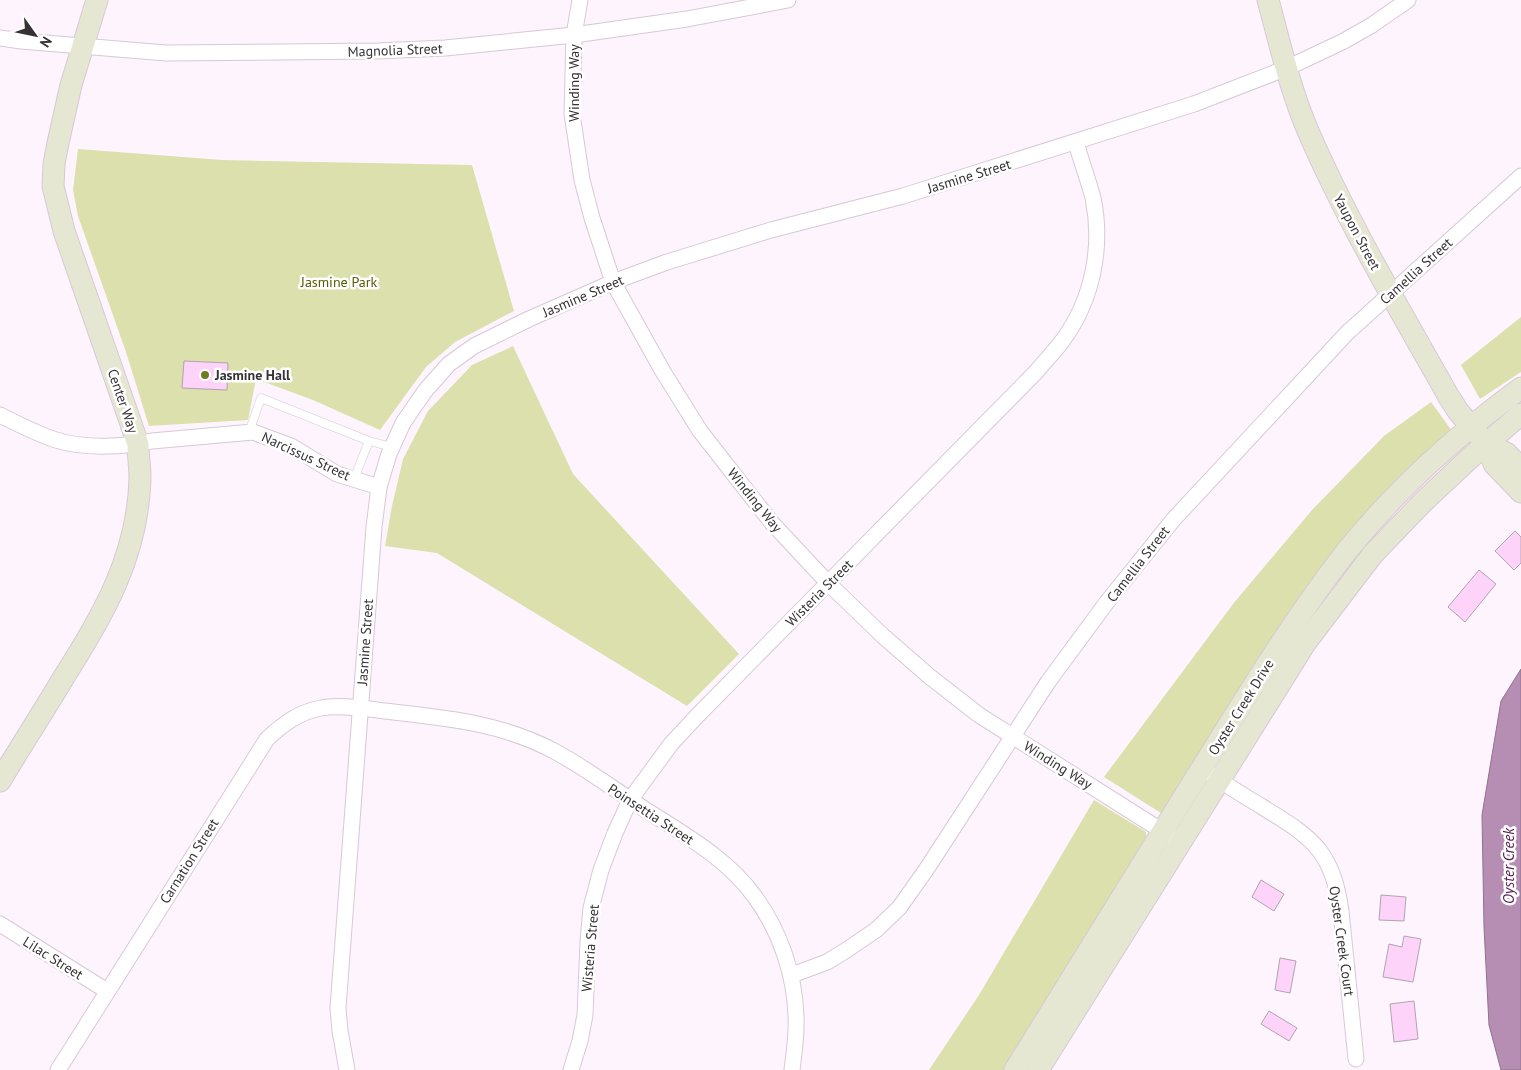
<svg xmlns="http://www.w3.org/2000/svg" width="1521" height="1070" font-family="'PT Sans',sans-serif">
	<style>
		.green { fill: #dbe0ac }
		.water { fill: #b68eb3; stroke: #90728d }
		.building { fill: #fed3fa; stroke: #b0a4af }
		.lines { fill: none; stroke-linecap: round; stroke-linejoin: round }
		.lane-casing { stroke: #d6c9d5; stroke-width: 9 }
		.street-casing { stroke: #d6c9d5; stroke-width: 17 }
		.secondary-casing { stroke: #d6c9d5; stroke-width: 23 }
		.lane { stroke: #fff; stroke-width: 8 }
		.street { stroke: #fff; stroke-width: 15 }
		.secondary { stroke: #e6e7d3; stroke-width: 21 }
		.poi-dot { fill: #747820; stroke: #fff; stroke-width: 2 }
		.labels { text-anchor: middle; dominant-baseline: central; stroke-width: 5; stroke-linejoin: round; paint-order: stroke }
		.street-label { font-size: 14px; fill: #363135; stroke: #fff }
		.park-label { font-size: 14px; fill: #585a00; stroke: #fff }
		.poi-label { font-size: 14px; font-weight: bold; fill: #363135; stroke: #fff; text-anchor: start }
		.water-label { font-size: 15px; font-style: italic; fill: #542252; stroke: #fff }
	</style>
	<rect width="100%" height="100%" fill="#fef4fd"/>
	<g class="green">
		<polygon points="78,149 222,160 472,165 514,311 455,342 426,367 380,430 313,400 256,379 248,420 149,426 126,352 78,216 73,190"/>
		<polygon points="1521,317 1521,372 1480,399 1461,365"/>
		<polygon points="513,346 573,474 739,654 687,706 437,553 385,546 392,506 403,459 428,411 472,365"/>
		<polygon points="1431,402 1452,431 1320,571 1278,628 1161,813 1104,777 1233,604 1312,510 1384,436"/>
		<polygon points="1094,800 1146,832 1147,844 1006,1070 929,1070 979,995"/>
	</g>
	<polygon class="water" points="1521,669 1521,1070 1501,1070 1489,1025 1484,927 1482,815 1501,701"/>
	<g class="building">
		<polygon points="184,361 228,363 227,390 182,388"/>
		<polygon points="1515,531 1521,537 1521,563 1514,570 1495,551"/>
		<polygon points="1479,570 1496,584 1465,622 1448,607"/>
		<polygon points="1261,880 1284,894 1274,911 1252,897"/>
		<polygon points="1381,895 1406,897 1404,921 1379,920"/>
		<polygon points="1404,936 1421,939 1413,982 1383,977 1389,944 1402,947"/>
		<polygon points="1280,958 1296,961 1290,993 1275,990"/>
		<polygon points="1414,1001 1418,1039 1394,1042 1390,1004"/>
		<polygon points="1269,1011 1297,1028 1289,1041 1261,1024"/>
	</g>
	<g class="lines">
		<g class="lane-casing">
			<g id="lane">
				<polyline points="249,432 261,398 369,441"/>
				<polyline points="354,479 369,441 392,447"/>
			</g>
		</g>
		<g class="street-casing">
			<g id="street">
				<polyline points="580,0 574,35 572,114 582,180 592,218 613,282 662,370 700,431 772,523 829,584 883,636 929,676 979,715 1170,836"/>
				<polyline points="0,38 21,41 166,53 377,51 445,48 574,35 687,19 788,0"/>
				<path d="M0,415C18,424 37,434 56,440C84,449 125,447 152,441L253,432L291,446L337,474L379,487"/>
				<path d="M1212,775C1228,786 1244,796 1261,806C1281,819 1304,831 1319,850C1333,868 1338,890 1341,911L1356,1059"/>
				<polyline points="0,924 107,991"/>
				<polyline points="792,975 827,962 845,951 876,930 899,908 926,870 1048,682 1107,602 1173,520 1347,333 1521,176"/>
				<path d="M58,1070L267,739C283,724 299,712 321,708C338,704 368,709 385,711C445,718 499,722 554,751C586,768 616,791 646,810C685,835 728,859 755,897C780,931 795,975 796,1017C797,1035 794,1053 792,1070"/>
				<polyline points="347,1070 340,1031 338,1008 374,527 379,487 389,454 403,423 425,391 449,364 474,346 529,319 613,282 667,262 771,230 903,196 1194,104 1287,68 1344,41 1372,25 1408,0"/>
				<path d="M571,1070L580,1041L585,1015L588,941L591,908L601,870L615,833L630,800L671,744L697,716L1036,372C1045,361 1055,351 1063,340C1093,299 1103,246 1093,198C1088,179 1081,161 1076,142"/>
			</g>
		</g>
		<g class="secondary-casing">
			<g id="secondary">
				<path d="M1268,0C1280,44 1290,89 1308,131C1348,223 1400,310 1449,397L1458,411L1486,444L1494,464L1521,492"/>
				<polyline points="1486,444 1506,453 1521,468"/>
				<path d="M0,781C21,746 43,712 64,677C104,613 138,556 140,478C140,467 138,455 138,444L64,231L53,186L54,164L58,143L71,85L97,0"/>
				<path d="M1015,1070C1072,977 1130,885 1187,792C1238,711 1287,628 1346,552C1396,490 1457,435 1521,388"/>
				<polyline points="1038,1070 1306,642 1373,554 1422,503 1471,457 1521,414"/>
			</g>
		</g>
		<use href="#lane" class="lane"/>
		<use href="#street" class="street"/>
		<use href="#secondary" class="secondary"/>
	</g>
	<circle class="poi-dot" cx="205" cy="375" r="5"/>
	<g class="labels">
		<g class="street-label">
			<text transform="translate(395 50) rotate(-2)">Magnolia Street</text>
			<text transform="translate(574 83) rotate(-90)">Winding Way</text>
			<text transform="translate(969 176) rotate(-17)">Jasmine Street</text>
			<text transform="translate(1357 232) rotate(62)">Yaupon Street</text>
			<text transform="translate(1416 271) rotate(-42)">Camellia Street</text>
			<text transform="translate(583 296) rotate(-23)">Jasmine Street</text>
			<text transform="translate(123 401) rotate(71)">Center Way</text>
			<text transform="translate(306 456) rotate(25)">Narcissus Street</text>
			<text transform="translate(755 500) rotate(51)">Winding Way</text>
			<text transform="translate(1138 564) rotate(-52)">Camellia Street</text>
			<text transform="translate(819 593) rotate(-45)">Wisteria Street</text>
			<text transform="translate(365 642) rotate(-86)">Jasmine Street</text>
			<text transform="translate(1241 707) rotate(-58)">Oyster Creek Drive</text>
			<text transform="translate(1058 765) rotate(32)">Winding Way</text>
			<text transform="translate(651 814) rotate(33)">Poinsettia Street</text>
			<text transform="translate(189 861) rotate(-58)">Carnation Street</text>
			<text transform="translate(1342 941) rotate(82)">Oyster Creek Court</text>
			<text transform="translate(590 948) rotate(-85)">Wisteria Street</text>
			<text transform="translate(53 958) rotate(32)">Lilac Street</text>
		</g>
		<g class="park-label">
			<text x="339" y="282">Jasmine Park</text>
		</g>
		<g class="poi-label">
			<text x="215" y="375">Jasmine Hall</text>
		</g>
		<g class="water-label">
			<text transform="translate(1508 866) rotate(-90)">Oyster Creek</text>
		</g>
	</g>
	<g transform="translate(35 35) rotate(123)" stroke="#ffffff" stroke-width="4" paint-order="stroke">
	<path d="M0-4L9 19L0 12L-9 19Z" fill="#363135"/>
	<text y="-8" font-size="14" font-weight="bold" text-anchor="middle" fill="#363135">N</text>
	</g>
</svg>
